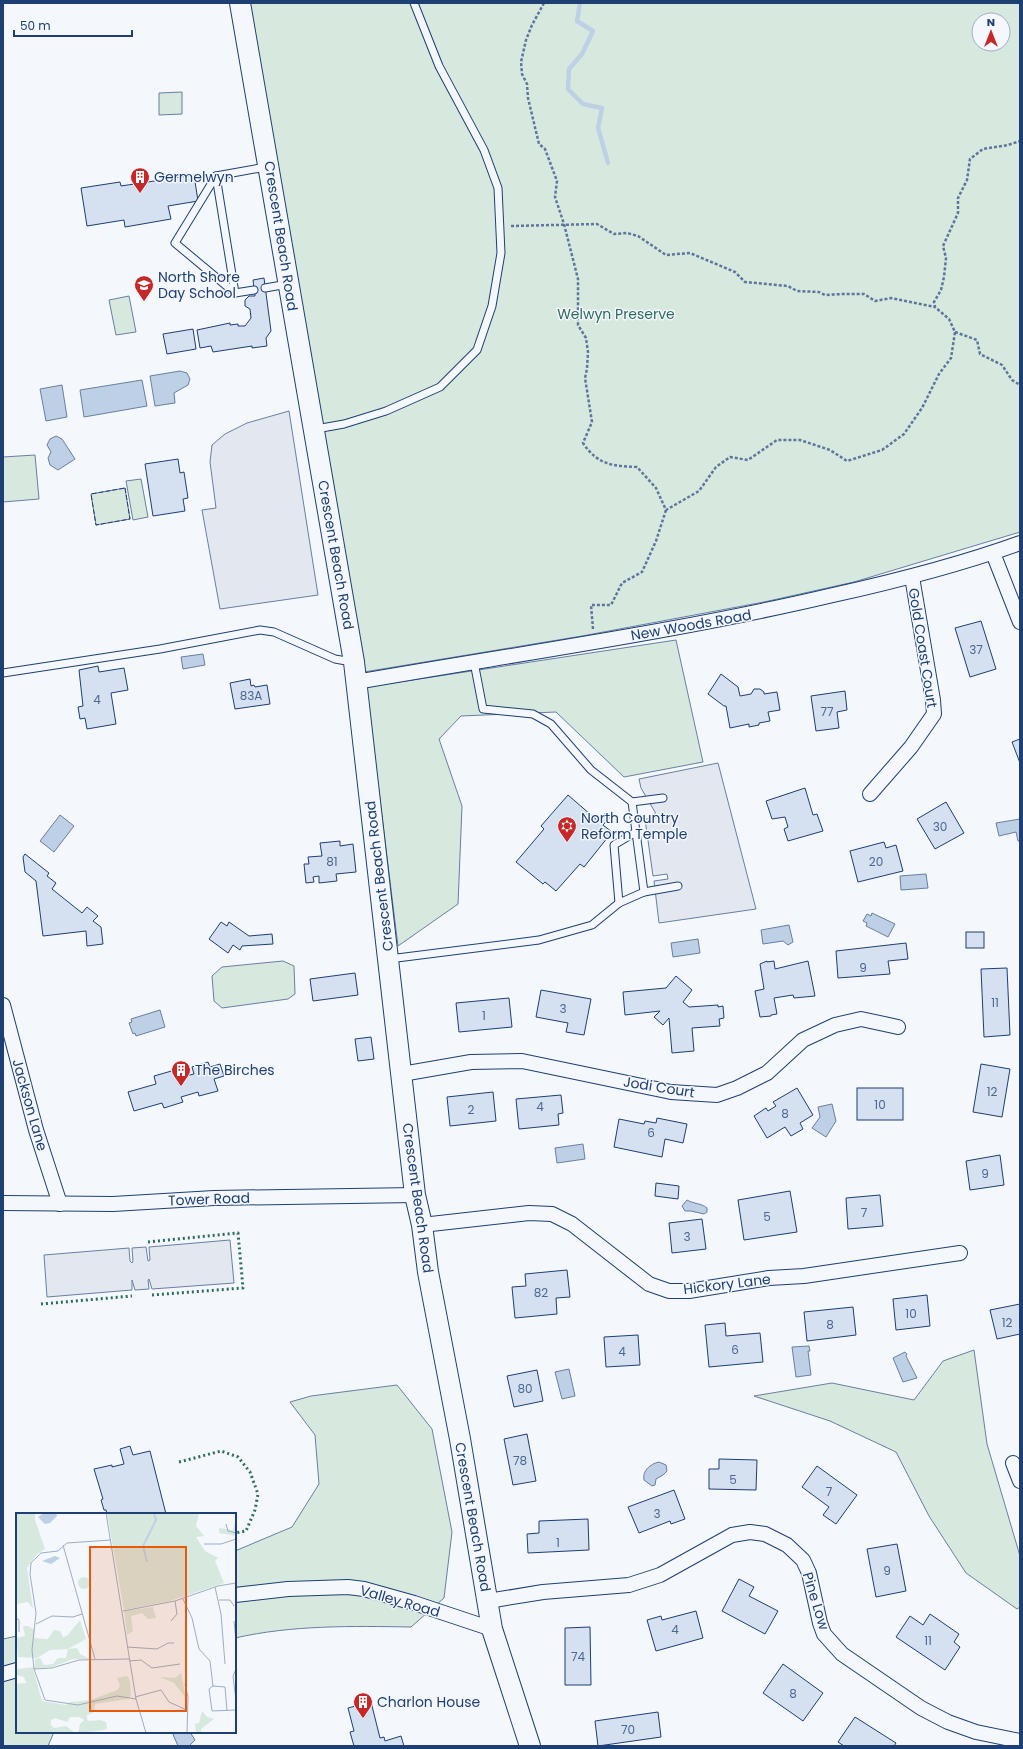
<svg xmlns="http://www.w3.org/2000/svg" width="1023" height="1749" font-family="Poppins,sans-serif">
	<style>
		.green { fill: #d7e8df; stroke: #687fa3; fill-rule: evenodd }
		.parking { fill: #e3e8f0; stroke: #687fa3 }
		.water { fill: #bed0e5; stroke: #687fa3 }
		.lines { fill: none; stroke-linecap: round; stroke-linejoin: round }
		.stream { stroke: #bed0e5; stroke-width: 4.5 }
		.building { fill: #d5e0f0; stroke: #1d3f73 }
		.lane-casing { stroke: #1d3f73; stroke-width: 9 }
		.street-casing { stroke: #1d3f73; stroke-width: 16 }
		.secondary-casing { stroke: #1d3f73; stroke-width: 22 }
		.path { stroke: #5e769c; stroke-width: 2.5; stroke-dasharray: 3 2; stroke-linecap: butt }
		.lane { stroke: #f4f7fb; stroke-width: 7 }
		.street { stroke: #f4f7fb; stroke-width: 14 }
		.secondary { stroke: #f4f7fb; stroke-width: 20 }
		.hedge { stroke: #2c6c60; stroke-width: 3; stroke-dasharray: 2 3; stroke-linecap: butt }
		.fence { stroke: #1d3f73; stroke-width: 1; stroke-dasharray: 5 2; stroke-linecap: butt }
		.labels { text-anchor: middle; dominant-baseline: central; stroke-width: 3; stroke-linejoin: round; paint-order: stroke }
		.number-label { font-size: 12px; fill: #4b6792 }
		.poi-label { font-size: 14px; fill: #1d3f73; stroke: #f4f7fb; text-anchor: start }
		.street-label { font-size: 14px; fill: #1d3f73; stroke: #f4f7fb }
		.park-label { font-size: 14px; fill: #2c6c60; stroke: #f4f7fb }
		.inset-river { fill: none; stroke: #bed0e5; stroke-width: 2 }
		.inset-road { fill: none; stroke: #9eadc5; stroke-width: 1 }
		.view { fill: #e8590c; fill-opacity: 0.15; stroke: #e8590c; stroke-width: 2 }
		.inset-edge { fill: none; stroke: #1d3f73; stroke-width: 2 }
	</style>
	<rect width="100%" height="100%" fill="#f4f7fb"/>
	<g class="green">
		<path d="M245,3H1020V532L854,582L764,602L582,636L364,672ZM979,20H1003V44H979Z"/>
		<polygon points="182,92 182,114 159,115 159,93"/>
		<polygon points="129,296 136,332 116,335 109,300"/>
		<polygon points="35,455 39,499 3,502 3,457"/>
		<polygon points="141,479 148,517 133,520 126,481"/>
		<polygon points="125,488 130,519 96,525 91,494"/>
		<polygon points="676,640 703,762 624,777 556,712 461,716 439,739 462,806 458,904 398,946 366,687"/>
		<polygon points="283,961 294,966 295,994 288,999 222,1008 214,1001 212,976 222,967"/>
		<polygon points="974,1350 987,1444 1020,1556 1020,1607 1017,1609 966,1573 929,1516 896,1452 830,1421 754,1396 832,1383 914,1400 943,1361"/>
		<path d="M397,1385L432,1429L452,1532L444,1598L411,1627C352,1626 292,1625 235,1638V1551L292,1527L319,1484L315,1435L290,1402L311,1396Z"/>
		<polygon points="17,1636 17,1732 54,1732 48,1746 3,1746 3,1639"/>
	</g>
	<g class="parking">
		<polygon points="289,411 318,595 220,609 202,510 216,508 210,462 212,445 225,434 247,423"/>
		<polygon points="718,763 756,909 659,923 654,881 668,879 667,874 653,876 645,819 656,818 655,812 641,788 639,779"/>
		<polygon points="230,1240 234,1283 152,1289 149,1279 148,1280 149,1289 135,1290 132,1280 132,1290 47,1297 44,1255 129,1248 130,1261 132,1263 133,1261 132,1248 146,1247 148,1261 150,1260 149,1247"/>
	</g>
	<g class="water">
		<polygon points="180,371 187,373 190,379 188,385 174,393 175,403 155,406 150,376"/>
		<polygon points="142,380 147,406 84,417 80,390"/>
		<polygon points="62,385 67,417 46,421 40,389"/>
		<polygon points="56,436 62,439 75,459 58,470 50,465 48,458 51,452 47,445 50,439"/>
		<polygon points="203,654 205,665 183,669 181,657"/>
		<polygon points="60,815 74,826 54,852 40,841"/>
		<polygon points="1020,819 1020,841 1018,841 1016,832 999,836 996,823"/>
		<polygon points="926,874 928,888 901,890 900,876"/>
		<polygon points="872,913 895,924 888,937 866,926 867,923 863,921 867,914 871,916"/>
		<polygon points="789,925 793,942 788,945 783,941 763,944 761,930"/>
		<polygon points="698,939 700,953 673,957 671,943"/>
		<polygon points="160,1010 165,1027 136,1036 135,1033 133,1034 129,1023 132,1022 131,1019"/>
		<polygon points="832,1104 836,1121 826,1137 812,1128 820,1117 818,1107"/>
		<polygon points="583,1144 585,1159 557,1163 555,1148"/>
		<path d="M687,1200C694,1204 701,1203 707,1208V1212L704,1214L691,1211H685L682,1206Z"/>
		<polygon points="809,1346 810,1351 808,1351 811,1375 796,1377 792,1347"/>
		<polygon points="905,1352 907,1354 906,1356 917,1378 903,1382 893,1358"/>
		<polygon points="569,1369 575,1396 562,1399 555,1372"/>
		<path d="M659,1462L666,1465L667,1471L663,1475L656,1479L655,1485L652,1486L644,1480C642,1471 650,1464 659,1462Z"/>
		<polygon points="172,1732 190,1732 195,1740 189,1746 178,1746"/>
	</g>
	<g class="lines">
		<polyline class="stream" points="580,3 577,21 593,31 582,54 569,69 568,89 583,104 602,108 598,128 608,163"/>
	</g>
	<g class="building">
		<polygon points="194,175 198,201 168,206 171,219 125,227 124,220 87,226 81,188 120,182 121,186"/>
		<polygon points="264,278 271,331 266,338 267,346 252,348 252,346 213,352 211,346 200,348 197,330 230,323 230,325 238,324 238,326 245,326 251,318 250,309 245,306 245,300 249,296 255,296 253,280"/>
		<polygon points="193,329 196,349 167,354 163,334"/>
		<polygon points="178,459 180,473 184,472 188,498 183,499 185,511 153,516 145,464"/>
		<polygon points="981,621 996,669 970,677 955,628"/>
		<polygon points="98,666 99,672 124,668 128,690 111,693 116,724 87,729 85,718 80,719 78,707 83,706 79,670"/>
		<polygon points="721,674 738,687 740,696 751,694 754,689 760,689 764,692 764,694 777,692 780,710 768,712 770,721 759,723 759,725 749,727 749,724 730,728 726,706 724,706 708,694"/>
		<polygon points="250,679 251,686 254,685 255,687 267,685 270,704 235,709 230,683"/>
		<polygon points="845,691 847,710 837,712 839,728 816,731 811,696"/>
		<polygon points="1020,739 1020,763 1012,742"/>
		<polygon points="805,788 813,815 817,814 823,831 788,841 784,829 788,827 785,817 772,819 766,801"/>
		<polygon points="568,795 598,821 606,812 611,816 603,825 612,832 584,867 580,864 556,891 545,882 543,884 516,862 544,829 541,826"/>
		<polygon points="946,802 964,833 935,849 917,819"/>
		<polygon points="340,841 340,846 353,844 356,872 336,874 337,881 319,883 319,876 313,877 314,882 306,883 304,864 309,864 308,857 322,856 320,843"/>
		<polygon points="884,842 886,848 896,845 903,871 858,882 850,851"/>
		<polygon points="25,854 49,873 47,876 56,883 52,889 82,913 87,907 98,916 93,921 101,927 103,944 87,946 86,931 43,936 36,881 25,872 23,857"/>
		<polygon points="221,922 227,926 229,922 249,936 272,934 273,944 242,946 240,950 233,945 228,953 209,939"/>
		<rect x="966" y="932" width="18" height="16"/>
		<polygon points="906,943 908,959 888,961 890,974 838,978 836,951"/>
		<polygon points="767,961 767,962 774,961 775,969 808,961 815,996 794,998 793,995 774,998 777,1014 771,1015 771,1016 760,1017 755,991 764,989 760,964"/>
		<polygon points="1007,968 1010,1035 984,1037 981,969"/>
		<polygon points="355,973 358,995 313,1001 310,979"/>
		<polygon points="676,976 692,990 683,1002 689,1007 718,1005 718,1007 723,1006 724,1018 719,1019 720,1026 692,1028 694,1051 672,1053 669,1018 663,1025 654,1017 660,1011 625,1015 623,992 666,988"/>
		<polygon points="541,990 591,999 584,1035 566,1032 568,1023 536,1017"/>
		<polygon points="509,998 512,1027 459,1032 456,1003"/>
		<polygon points="371,1037 374,1059 358,1061 355,1039"/>
		<polygon points="208,1062 210,1067 220,1064 224,1076 214,1079 218,1091 199,1096 198,1092 181,1097 183,1102 164,1108 162,1103 134,1111 128,1092 156,1084 154,1076 175,1070 177,1078 194,1074 192,1067"/>
		<polygon points="981,1064 1010,1069 1002,1117 973,1112"/>
		<polygon points="797,1088 813,1115 800,1123 803,1129 791,1136 785,1127 767,1138 754,1116 766,1108 768,1111 776,1106 773,1102"/>
		<rect x="857" y="1088" width="46" height="32"/>
		<polygon points="493,1092 496,1121 450,1126 447,1097"/>
		<polygon points="561,1095 563,1113 558,1114 559,1125 519,1129 516,1099"/>
		<polygon points="657,1118 687,1124 683,1143 665,1139 662,1157 614,1147 619,1119 644,1124 645,1121 656,1123"/>
		<polygon points="1000,1155 1004,1185 970,1190 966,1161"/>
		<polygon points="656,1183 679,1186 678,1199 655,1196"/>
		<polygon points="790,1191 797,1232 744,1240 738,1200"/>
		<polygon points="880,1195 883,1226 848,1229 846,1198"/>
		<polygon points="702,1219 706,1249 672,1253 669,1223"/>
		<polygon points="567,1270 570,1297 556,1298 557,1314 515,1318 512,1287 526,1286 525,1274"/>
		<polygon points="927,1295 930,1326 896,1330 893,1299"/>
		<polygon points="1020,1304 1020,1334 997,1339 990,1310"/>
		<polygon points="853,1307 856,1335 807,1341 804,1312"/>
		<polygon points="725,1323 726,1336 760,1333 763,1362 709,1367 705,1325"/>
		<polygon points="638,1335 640,1365 606,1367 604,1337"/>
		<polygon points="537,1370 543,1401 514,1407 507,1376"/>
		<polygon points="527,1434 536,1481 513,1485 504,1439"/>
		<polygon points="130,1446 133,1455 150,1451 166,1514 107,1514 106,1510 104,1510 101,1500 103,1499 94,1469 112,1465 112,1467 124,1464 120,1449"/>
		<polygon points="719,1459 757,1460 756,1490 709,1489 709,1469 719,1469"/>
		<polygon points="817,1466 857,1495 836,1524 823,1515 829,1507 802,1487"/>
		<polygon points="674,1490 685,1519 671,1524 670,1521 639,1533 628,1507"/>
		<polygon points="588,1519 589,1550 528,1553 527,1534 539,1533 539,1521"/>
		<polygon points="897,1544 906,1591 876,1597 867,1549"/>
		<polygon points="739,1579 754,1587 749,1596 778,1611 765,1634 722,1611"/>
		<polygon points="696,1611 703,1638 656,1651 647,1620 661,1616 662,1620"/>
		<polygon points="930,1614 959,1634 954,1642 960,1647 945,1670 896,1637 910,1616 923,1625"/>
		<polygon points="590,1627 591,1685 565,1685 565,1628"/>
		<polygon points="783,1664 823,1693 803,1721 763,1693"/>
		<polygon points="371,1702 380,1738 384,1737 385,1741 401,1736 404,1746 354,1746 350,1732 354,1731 348,1708"/>
		<polygon points="658,1712 661,1737 598,1746 595,1721"/>
		<polygon points="855,1717 896,1743 894,1746 844,1746 838,1742"/>
	</g>
	<g class="lines">
		<g class="lane-casing">
			<g id="lane">
				<polyline points="216,176 235,293"/>
				<polyline points="265,288 288,284"/>
				<polyline points="235,293 175,243 216,176 266,167"/>
				<polyline points="235,293 254,290"/>
				<polyline points="316,429 344,424 386,411 440,387 477,350 492,306 501,253 498,188 484,150 439,66 414,3"/>
				<polyline points="3,673 160,649 260,630 274,632 335,659 352,662"/>
				<polyline points="632,802 663,798"/>
				<polyline points="644,892 678,886"/>
				<polyline points="619,903 614,845 636,832"/>
				<polyline points="389,959 539,940 592,925 619,903 644,892 632,802 591,770 551,724 533,714 483,709 474,662"/>
			</g>
		</g>
		<g class="street-casing">
			<g id="street">
				<polyline points="993,553 1020,622"/>
				<path d="M356,682C516,654 676,632 833,595C896,581 959,565 1020,543"/>
				<polyline points="870,794 911,747 934,714 933,700 912,577"/>
				<polyline points="3,1005 36,1130 60,1204"/>
				<polyline points="402,1074 471,1062 522,1061 671,1092 717,1095 737,1088 767,1073 803,1040 835,1025 861,1019 898,1027"/>
				<polyline points="3,1203 113,1204 214,1198 415,1195"/>
				<polyline points="422,1225 529,1213 552,1214 572,1224 649,1284 669,1291 689,1291 769,1278 804,1276 960,1253"/>
				<polyline points="1013,1463 1020,1481"/>
				<polyline points="235,1595 288,1589 348,1587 364,1589 414,1603 492,1629"/>
				<polyline points="488,1601 543,1592 629,1585 660,1575 732,1535 750,1532 765,1534 787,1545 803,1560 809,1573 820,1623 824,1634 842,1654 921,1708 948,1722 976,1732 1020,1741"/>
				<polyline points="3,1674 17,1670"/>
			</g>
		</g>
		<g class="secondary-casing">
			<polyline id="secondary" points="240,3 354,662 415,1195 422,1225 428,1272 460,1439 492,1629 530,1746"/>
		</g>
		<g class="path">
			<path d="M544,3L532,25L526,40L521,62L522,74L527,84L528,98L539,144L545,149L557,181L555,197L564,224L578,279V325L586,338L588,352L587,369L585,378L592,422L583,443C598,465 612,466 637,467L656,488L666,510L699,491L716,467L730,457L748,460L777,440H800L830,450L847,461L882,450L904,434L922,408L939,374L951,358L955,332L949,319L935,307L934,302L941,290L944,277L946,258L943,246L958,213V198L967,180L970,159L983,149L1008,145L1020,141"/>
			<polyline points="511,226 597,224 614,234 627,233 638,236 666,255 690,253 735,272 745,282 788,286 797,291 819,292 825,295 842,294 864,294 875,301 891,298 935,307"/>
			<polyline points="955,332 977,340 980,354 1002,365 1012,380 1020,385"/>
			<polyline points="593,629 591,605 611,605 622,583 642,572 656,541 666,510"/>
		</g>
		<use href="#lane" class="lane"/>
		<use href="#street" class="street"/>
		<use href="#secondary" class="secondary"/>
		<g class="hedge">
			<polyline points="148,1242 238,1233 243,1288 152,1295"/>
			<polyline points="41,1304 132,1296"/>
			<polyline points="179,1462 221,1451 238,1457 250,1472 258,1494 255,1510 246,1531 235,1533"/>
		</g>
		<polygon class="fence" points="125,488 130,519 96,525 91,494"/>
	</g>
	<defs>
		<g id="building-pin" transform="scale(1)"><path d="M0 17L-7.5 6A9.5 9.5 0 1 1 7.5 6Z" fill="#c62828" stroke="#f4f7fb"/><path d="M-4-6H4V6H1V3H-1V6H-4ZM-2.5-4.3h1.7v1.8h-1.7ZM.8-4.3h1.7v1.8H.8ZM-2.5-1h1.7V.8h-1.7ZM.8-1h1.7V.8H.8Z" fill="#fff"/></g>
		<g id="school-pin" transform="scale(1)"><path d="M0 17L-7.5 6A9.5 9.5 0 1 1 7.5 6Z" fill="#c62828" stroke="#f4f7fb"/><path d="M0-5L7-2L0 1L-7-2ZM-4 1L0 2.5L4 1V4Q0 6-4 4Z" fill="#fff"/></g>
		<g id="synagogue-pin" transform="scale(1)"><path d="M0 17L-7.5 6A9.5 9.5 0 1 1 7.5 6Z" fill="#c62828" stroke="#f4f7fb"/><path d="M0-6.5L5.6 3.2H-5.6ZM0 6.5L5.6-3.2H-5.6Z" fill="#fff"/></g>
	</defs>
	<g fill-rule="evenodd">
		<use href="#building-pin" x="140" y="177"/>
		<use href="#school-pin" x="144" y="285"/>
		<use href="#synagogue-pin" x="567" y="826"/>
		<use href="#building-pin" x="181" y="1070"/>
		<use href="#building-pin" x="363" y="1702"/>
	</g>
	<g class="labels">
		<g class="number-label">
			<text x="976" y="649">37</text>
			<text x="251" y="695">83A</text>
			<text x="97" y="699">4</text>
			<text x="827" y="711">77</text>
			<text x="940" y="826">30</text>
			<text x="332" y="861">81</text>
			<text x="876" y="861">20</text>
			<text x="863" y="967">9</text>
			<text x="995" y="1002">11</text>
			<text x="563" y="1008">3</text>
			<text x="484" y="1015">1</text>
			<text x="992" y="1091">12</text>
			<text x="880" y="1104">10</text>
			<text x="540" y="1106">4</text>
			<text x="471" y="1109">2</text>
			<text x="785" y="1113">8</text>
			<text x="651" y="1132">6</text>
			<text x="985" y="1173">9</text>
			<text x="864" y="1212">7</text>
			<text x="767" y="1216">5</text>
			<text x="687" y="1236">3</text>
			<text x="541" y="1292">82</text>
			<text x="911" y="1313">10</text>
			<text x="1007" y="1322">12</text>
			<text x="830" y="1324">8</text>
			<text x="735" y="1349">6</text>
			<text x="622" y="1351">4</text>
			<text x="525" y="1388">80</text>
			<text x="520" y="1460">78</text>
			<text x="733" y="1479">5</text>
			<text x="829" y="1491">7</text>
			<text x="657" y="1513">3</text>
			<text x="558" y="1542">1</text>
			<text x="887" y="1570">9</text>
			<text x="675" y="1629">4</text>
			<text x="928" y="1640">11</text>
			<text x="578" y="1656">74</text>
			<text x="793" y="1693">8</text>
			<text x="628" y="1729">70</text>
		</g>
		<g class="poi-label">
			<text x="154" y="177">Germelwyn</text>
			<text x="158" y="277">North Shore<tspan x="158" dy="16">Day School</tspan></text>
			<text x="581" y="818">North Country<tspan x="581" dy="16">Reform Temple</tspan></text>
			<text x="195" y="1070">The Birches</text>
			<text x="377" y="1702">Charlon House</text>
		</g>
		<g class="street-label">
			<text transform="translate(281 236) rotate(81)">Crescent Beach Road</text>
			<text transform="translate(336 555) rotate(80)">Crescent Beach Road</text>
			<text transform="translate(691 625) rotate(-10)">New Woods Road</text>
			<text transform="translate(923 648) rotate(81)">Gold Coast Court</text>
			<text transform="translate(379 876) rotate(-97)">Crescent Beach Road</text>
			<text transform="translate(659 1087) rotate(9)">Jodi Court</text>
			<text transform="translate(30 1105) rotate(74)">Jackson Lane</text>
			<text transform="translate(418 1198) rotate(82)">Crescent Beach Road</text>
			<text transform="translate(209 1199) rotate(-2)">Tower Road</text>
			<text transform="translate(727 1284) rotate(-7)">Hickory Lane</text>
			<text transform="translate(473 1517) rotate(80)">Crescent Beach Road</text>
			<text transform="translate(400 1601) rotate(16)">Valley Road</text>
			<text transform="translate(816 1601) rotate(73)">Pine Low</text>
		</g>
		<g class="park-label">
			<text x="616" y="314">Welwyn Preserve</text>
		</g>
	</g>
	<g transform="translate(16 1513)">
		<rect width="220" height="220" fill="#f4f7fb"/>
		<path d="M0,0H19V7L29,36L20,42L11,55L17,96L12,89L1,91L0,89ZM91,0H183L180,13L188,23L180,24L189,38L202,45L199,48L208,70L154,88L108,97ZM220,5V23L203,20V15L217,17ZM62 70a6 6 0 1 1 12 0a6 6 0 1 1-12 0ZM137,94L140,105L132,106L126,100L115,103L117,118L111,122L108,98ZM64,107L70,126L52,136L61,135L64,141L74,146H57L36,154L17,156L26,188L50,192L54,189L75,187L101,177L104,173L101,165L111,163L114,168L115,183L112,186L79,191L77,200L71,202V206L73,208L84,207L90,209L91,215L88,217L62,220L64,211L68,207L63,204H54L51,209L39,205L35,207V212L38,215L50,213L59,220H0V171L10,170L8,164L0,162V156L19,154V146L24,145L28,152L37,151L42,145H50L52,136L34,137L21,145L2,144L0,118L1,125L9,123L7,113H12L19,117L18,125L32,126L38,117L44,118L47,124L51,123ZM165,160L170,184H169L158,170L144,164L159,165ZM186,198L191,204L198,206L185,216V220H180L179,211L183,210Z" fill="#d7e8df"/>
		<path d="M28,0H40L41,3L34,10L29,11L22,4ZM39,43L44,45L35,51L26,48Z" fill="#bed0e5"/>
		<path class="inset-river" d="M131,49L127,33L140,7L138,0"/>
		<path class="inset-road" d="M90,0L120,186L130,220M210,11L212,18L220,20M95,27L51,30L42,38L25,40L15,50L14,61L20,100L16,137L18,156L29,187L62,192L101,183L120,186M188,31H205L220,26M47,32L79,146M199,74L205,101L209,151M167,86L176,105L183,136L194,148L197,173M203,87H214L218,93M107,98L159,88L202,73L220,70M0,105L3,107V119M155,108L161,101L159,88M218,108L220,128M20,111L36,103L57,104L66,101M111,134L141,136L152,130H158M113,148L125,147L136,155L164,151M18,156L36,155L63,147L113,146M220,156L217,163L220,187M169,171L172,184L171,220M197,173L193,176L196,198L220,197M197,173L209,174L211,198M119,184L145,177L153,189L171,197"/>
		<path class="view" d="M74,34H170V198H74Z"/>
		<rect width="220" height="220" class="inset-edge"/>
	</g>
	<rect width="1023" height="1749" fill="none" stroke="#1d3f73" stroke-width="8"/>
	<g transform="translate(991 32)"><circle r="19" fill="#f4f7fb" stroke="#9eadc5"/>
	<path d="M0-3L7 15L0 10L-7 15Z" fill="#c62828"/>
	<text y="-6" font-size="11" font-weight="bold" text-anchor="middle" fill="#1d3f73">N</text>
	</g>
	<path d="M14 30v6h118v-6" fill="none" stroke="#1d3f73" stroke-width="2"/>
	<text x="20" y="30" font-size="12" fill="#1d3f73" stroke="#f4f7fb" stroke-width="3" paint-order="stroke">50 m</text>
</svg>
